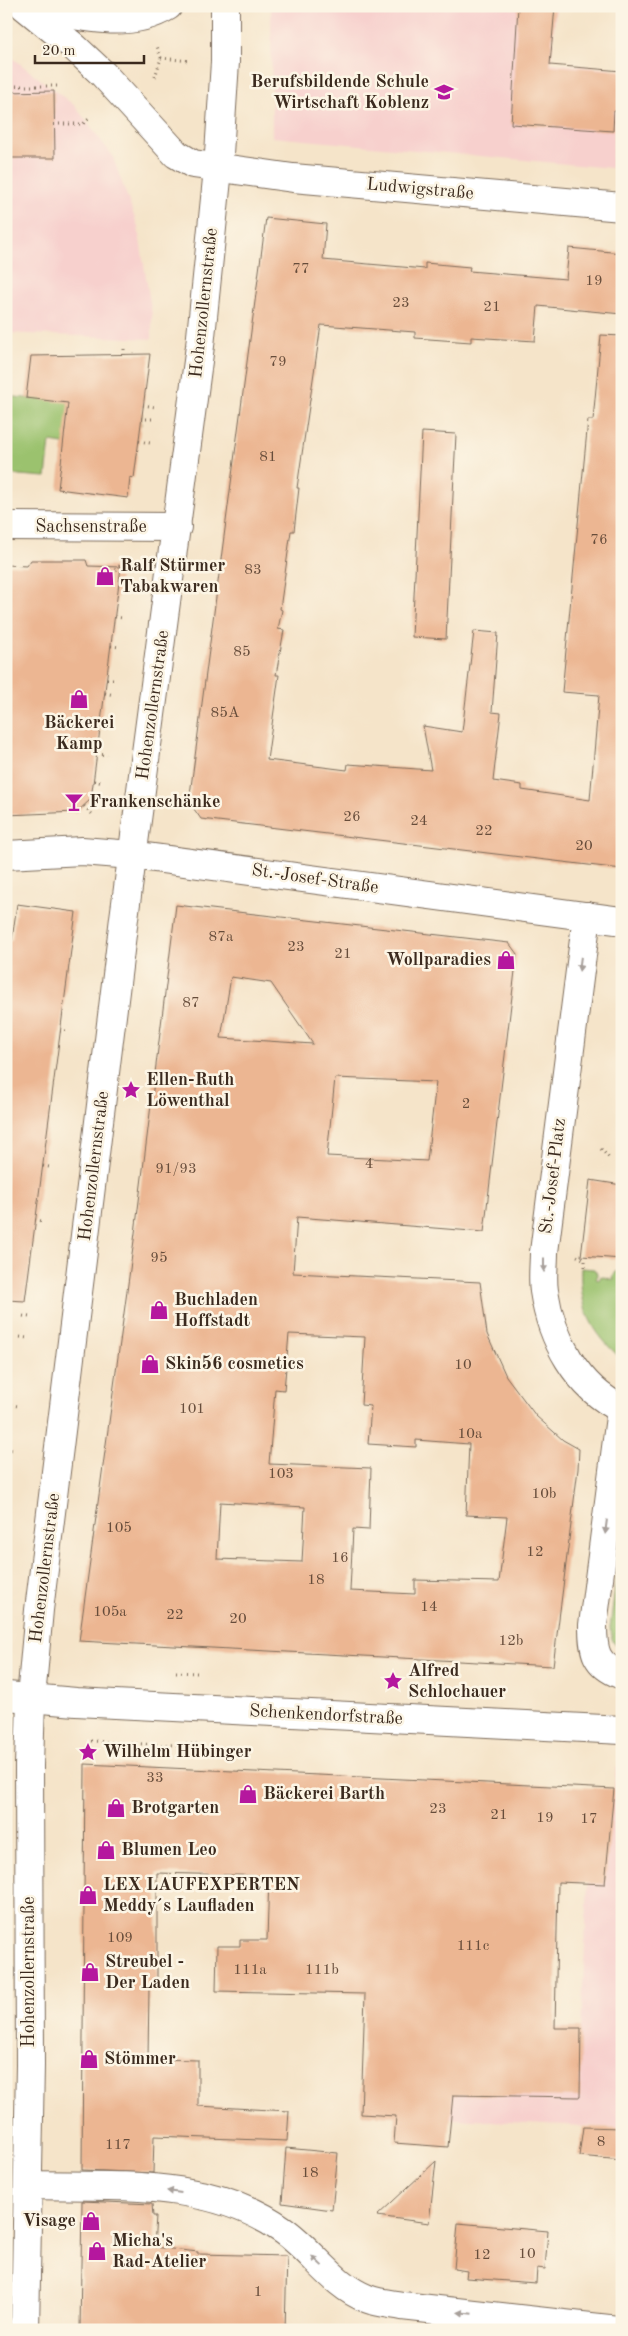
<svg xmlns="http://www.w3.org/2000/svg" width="628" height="2336" font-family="'Old Standard TT',serif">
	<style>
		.built { fill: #f7d0cd }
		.green { fill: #9bc26e; stroke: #6b7646 }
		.building { fill: #ecb692; fill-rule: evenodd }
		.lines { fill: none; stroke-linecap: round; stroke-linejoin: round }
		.minor-casing { stroke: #7c6b5a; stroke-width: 30 }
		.tertiary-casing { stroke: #7c6b5a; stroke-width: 30 }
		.path { stroke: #7c6b5a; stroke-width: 3; stroke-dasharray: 1 4; stroke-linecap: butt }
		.minor { stroke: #fff; stroke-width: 28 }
		.tertiary { stroke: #fff; stroke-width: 28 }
		.oneway { fill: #a79f9a }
		.labels { text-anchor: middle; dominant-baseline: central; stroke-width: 5; stroke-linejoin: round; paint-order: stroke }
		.number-label { font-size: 15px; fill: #674d3b }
		.poi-label { font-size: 18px; font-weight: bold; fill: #3b2a1e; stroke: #fcf5e5; text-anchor: start }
		.street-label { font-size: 18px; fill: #3b2a1e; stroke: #fcf5e5 }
	</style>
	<rect width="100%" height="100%" fill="#fcf5e5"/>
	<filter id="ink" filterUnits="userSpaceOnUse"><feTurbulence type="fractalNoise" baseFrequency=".02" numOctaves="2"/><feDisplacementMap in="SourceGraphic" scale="10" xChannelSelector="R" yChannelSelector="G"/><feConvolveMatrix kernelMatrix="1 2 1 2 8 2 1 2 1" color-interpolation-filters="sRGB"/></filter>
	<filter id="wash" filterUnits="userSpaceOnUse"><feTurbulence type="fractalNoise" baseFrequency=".0096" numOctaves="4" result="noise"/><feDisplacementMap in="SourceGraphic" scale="20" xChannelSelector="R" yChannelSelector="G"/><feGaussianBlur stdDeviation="1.12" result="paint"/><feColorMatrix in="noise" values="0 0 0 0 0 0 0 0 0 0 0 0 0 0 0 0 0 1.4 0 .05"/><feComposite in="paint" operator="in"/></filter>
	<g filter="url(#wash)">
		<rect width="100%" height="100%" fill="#f5e4c9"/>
		<g class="built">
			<polygon points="271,6 561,6 556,10 551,63 619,70 611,168 272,137"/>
			<polygon points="6,53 75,106 112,155 138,227 152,315 152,339 6,333"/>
			<polygon points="616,1768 622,1768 622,2128 361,2114 364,2021 581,2028 588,1883 605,1884"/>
		</g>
		<g class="green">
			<polygon points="35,388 107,409 142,414 141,425 70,445 50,442 46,477 6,474 6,396 34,399"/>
			<path d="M581,1268L594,1269L598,1275L596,1279L599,1280L601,1276L613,1280L612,1277L617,1271H622V1359C592,1333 579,1308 581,1268Z"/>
			<path d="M622,1534V1650C612,1644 611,1638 610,1627Z"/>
		</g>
		<g id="blocks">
			<g class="building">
				<polygon points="518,6 555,6 550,65 622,71 622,112 614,111 613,131 511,124"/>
				<polygon points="54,91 55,158 6,158 6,92"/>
				<polygon points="266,218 326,224 323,260 425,269 425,263 470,267 469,271 566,279 569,248 622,253 622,314 538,306 535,341 471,337 471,342 415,338 415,332 321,325 297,488 299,488 294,531 291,531 280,609 282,610 278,629 284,630 276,675 279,675 267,760 347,770 348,764 431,770 423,726 462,732 474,631 498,633 492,712 501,713 493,781 522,785 522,790 590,800 599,695 562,692 588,420 593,420 601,335 622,336 622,869 201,819 189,802"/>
				<polygon points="150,354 134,478 130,477 128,498 58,489 68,403 26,398 31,356"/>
				<polygon points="422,432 456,434 446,639 412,637"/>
				<polygon points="31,560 86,560 88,566 121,567 91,799 77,812 6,815 6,565 27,566"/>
				<polygon points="17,904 76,912 25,1301 6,1300 6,939 12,940"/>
				<path d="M176,905L509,943L517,954L484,1232L297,1217L293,1273L480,1282L487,1334L506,1376L536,1416L563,1440L579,1449L578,1469L553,1666L79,1641L135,1233ZM231,977L271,983L313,1044L221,1038ZM335,1078L436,1082L427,1161L327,1156ZM289,1334L365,1337L361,1405L371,1406L368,1444L416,1447V1440L469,1444L466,1515L507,1517L499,1582L415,1580V1594L350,1591L353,1529L369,1530L371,1468L269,1464L275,1389L284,1390ZM220,1502L305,1507L302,1562L217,1559Z"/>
				<polygon points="590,1180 622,1185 622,1259 581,1256"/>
				<polygon points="85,1764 614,1789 605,1884 558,1882 555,2028 581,2028 580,2097 453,2095 448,2147 394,2143 396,2116 361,2114 365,1994 216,1991 217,1946 240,1946 240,1940 267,1940 269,1876 157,1873 157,1988 149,1988 148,2059 198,2060 198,2106 289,2111 287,2141 154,2136 153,2173 82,2170"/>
				<polygon points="583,2127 622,2128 622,2160 579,2156"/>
				<polygon points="286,2148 338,2153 332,2210 282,2203"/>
				<polygon points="436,2161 429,2223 377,2216"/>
				<polygon points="82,2201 152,2204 153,2216 156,2216 154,2247 198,2252 198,2254 287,2256 285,2330 80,2330"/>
				<polygon points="458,2223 548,2231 545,2269 537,2268 536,2283 466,2278 467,2271 454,2269"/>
			</g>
		</g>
	</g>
	<g filter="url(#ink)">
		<use href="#blocks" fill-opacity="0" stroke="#7c6b5a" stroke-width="1"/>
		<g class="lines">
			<g class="minor-casing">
				<g id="minor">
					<polyline points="24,6 72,45 103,74 176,154 193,164 293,178 622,207"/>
					<path d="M28,6C72,14 126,32 168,6"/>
					<polyline points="6,526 177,527"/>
					<polyline points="6,855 82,851 132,855 622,921"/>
					<path d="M587,916L544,1252C544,1264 542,1278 544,1291C551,1338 577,1388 622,1409"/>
					<path d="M621,1409L593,1625C593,1651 595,1665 622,1675"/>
					<polyline points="7,1696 76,1702 622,1730"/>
					<path d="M29,2185C113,2187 211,2178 283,2230C313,2251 333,2286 368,2299C379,2303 391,2304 402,2306L618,2330"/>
				</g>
			</g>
			<g class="tertiary-casing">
				<polyline id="tertiary" points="25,2330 30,2065 29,1766 31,1698 39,1610 124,918 200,346 218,169 225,62 225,6"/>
			</g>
			<g class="path">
				<polyline points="161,58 190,61"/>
				<polyline points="155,77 161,58 157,46"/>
				<polyline points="6,86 61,86"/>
				<polyline points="54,124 83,124 91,117"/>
				<polyline points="124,355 124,347"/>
				<polyline points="143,405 155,407"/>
				<polyline points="141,419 153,419"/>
				<polyline points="139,441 150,443"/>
				<polyline points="116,570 125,559"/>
				<polyline points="115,617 123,618"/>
				<polyline points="111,646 120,647"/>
				<polyline points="107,679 115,679"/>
				<polyline points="105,693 114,695"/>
				<polyline points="97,754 107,755"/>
				<polyline points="94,781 103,783"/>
				<polyline points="84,806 93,815"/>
				<polyline points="60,1031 66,1031"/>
				<polyline points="601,1149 611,1160"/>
				<polyline points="43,1166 49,1167"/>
				<polyline points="35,1220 42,1221"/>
				<polyline points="577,1256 585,1260 585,1268"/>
				<polyline points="23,1316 29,1317"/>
				<polyline points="20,1337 27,1338"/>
				<polyline points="11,1405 18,1406"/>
				<polyline points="6,1449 13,1450"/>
				<polyline points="6,1481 9,1482"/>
				<polyline points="176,1672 198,1673"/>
				<polyline points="91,1741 161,1745 199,1744"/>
			</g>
			<use href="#minor" class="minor"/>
			<use href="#tertiary" class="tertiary"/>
		</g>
		<defs><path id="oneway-solid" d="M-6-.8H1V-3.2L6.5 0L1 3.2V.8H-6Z" transform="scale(1.25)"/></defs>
		<g class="oneway">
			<use href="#oneway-solid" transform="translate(580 964) rotate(97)"/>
			<use href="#oneway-solid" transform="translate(544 1265) rotate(90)"/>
			<use href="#oneway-solid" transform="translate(606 1527) rotate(97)"/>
			<use href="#oneway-solid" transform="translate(174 2192) rotate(-172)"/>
			<use href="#oneway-solid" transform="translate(317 2261) rotate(-137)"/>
			<use href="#oneway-solid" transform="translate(465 2313) rotate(-174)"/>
		</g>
	</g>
	<defs>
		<g id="school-bare" transform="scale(1.5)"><path d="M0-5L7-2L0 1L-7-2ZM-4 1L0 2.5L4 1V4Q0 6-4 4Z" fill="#b5179e" stroke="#fcf5e5" stroke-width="2.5" paint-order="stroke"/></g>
		<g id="shop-bare" transform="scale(1.5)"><path d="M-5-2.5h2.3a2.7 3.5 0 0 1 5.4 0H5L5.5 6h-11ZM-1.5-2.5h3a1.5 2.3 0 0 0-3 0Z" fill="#b5179e" stroke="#fcf5e5" stroke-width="2.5" paint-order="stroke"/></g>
		<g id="bar-bare" transform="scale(1.5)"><path d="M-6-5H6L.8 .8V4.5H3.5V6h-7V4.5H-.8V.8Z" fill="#b5179e" stroke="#fcf5e5" stroke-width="2.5" paint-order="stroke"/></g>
		<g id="sight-bare" transform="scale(1.5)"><path d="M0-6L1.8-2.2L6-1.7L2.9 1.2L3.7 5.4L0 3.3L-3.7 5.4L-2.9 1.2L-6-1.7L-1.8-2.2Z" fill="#b5179e" stroke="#fcf5e5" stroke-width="2.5" paint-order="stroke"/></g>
	</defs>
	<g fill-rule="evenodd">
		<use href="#school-bare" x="444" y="92"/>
		<use href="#shop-bare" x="105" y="576"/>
		<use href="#shop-bare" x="79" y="699"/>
		<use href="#bar-bare" x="74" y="802"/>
		<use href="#shop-bare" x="506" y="960"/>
		<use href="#sight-bare" x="131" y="1090"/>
		<use href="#shop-bare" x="159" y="1310"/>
		<use href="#shop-bare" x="150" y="1364"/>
		<use href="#sight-bare" x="393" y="1681"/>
		<use href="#sight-bare" x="88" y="1752"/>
		<use href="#shop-bare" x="248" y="1794"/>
		<use href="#shop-bare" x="116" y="1808"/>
		<use href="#shop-bare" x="106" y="1850"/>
		<use href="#shop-bare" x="88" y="1895"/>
		<use href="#shop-bare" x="90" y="1972"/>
		<use href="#shop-bare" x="89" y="2059"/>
		<use href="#shop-bare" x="91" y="2221"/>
		<use href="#shop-bare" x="97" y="2251"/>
	</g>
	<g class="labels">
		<g class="number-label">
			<text x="301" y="269">77</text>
			<text x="594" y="281">19</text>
			<text x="401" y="303">23</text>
			<text x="492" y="307">21</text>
			<text x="278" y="362">79</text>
			<text x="268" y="457">81</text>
			<text x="599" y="540">76</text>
			<text x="253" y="570">83</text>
			<text x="242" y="652">85</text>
			<text x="225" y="713">85A</text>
			<text x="352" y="817">26</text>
			<text x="419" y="821">24</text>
			<text x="484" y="831">22</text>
			<text x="584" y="846">20</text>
			<text x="221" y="937">87a</text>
			<text x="296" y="947">23</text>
			<text x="343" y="954">21</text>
			<text x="191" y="1003">87</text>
			<text x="466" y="1104">2</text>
			<text x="369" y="1164">4</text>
			<text x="176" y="1169">91/93</text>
			<text x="159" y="1258">95</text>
			<text x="463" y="1365">10</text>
			<text x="192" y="1409">101</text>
			<text x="470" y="1434">10a</text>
			<text x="281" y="1474">103</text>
			<text x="544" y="1494">10b</text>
			<text x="119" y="1528">105</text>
			<text x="535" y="1552">12</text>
			<text x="340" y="1558">16</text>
			<text x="316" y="1580">18</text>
			<text x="429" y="1607">14</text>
			<text x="110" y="1612">105a</text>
			<text x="175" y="1615">22</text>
			<text x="238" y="1619">20</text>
			<text x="511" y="1641">12b</text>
			<text x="155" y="1778">33</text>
			<text x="438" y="1809">23</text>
			<text x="499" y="1815">21</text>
			<text x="545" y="1818">19</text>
			<text x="589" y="1819">17</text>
			<text x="120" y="1938">109</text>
			<text x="473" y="1946">111c</text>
			<text x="250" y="1970">111a</text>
			<text x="322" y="1970">111b</text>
			<text x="601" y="2142">8</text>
			<text x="118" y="2145">117</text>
			<text x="310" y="2173">18</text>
			<text x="527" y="2254">10</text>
			<text x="482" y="2255">12</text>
			<text x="258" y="2292">1</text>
		</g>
		<g class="poi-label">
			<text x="429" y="82" text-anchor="end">Berufsbildende Schule<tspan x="429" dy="21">Wirtschaft Koblenz</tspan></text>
			<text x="120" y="566">Ralf Stürmer<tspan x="120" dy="21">Tabakwaren</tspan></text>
			<text x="79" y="723" text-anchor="middle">Bäckerei<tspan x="79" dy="21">Kamp</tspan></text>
			<text x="89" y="802">Frankenschänke</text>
			<text x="491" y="960" text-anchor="end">Wollparadies</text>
			<text x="146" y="1080">Ellen-Ruth<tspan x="146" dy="21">Löwenthal</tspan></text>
			<text x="174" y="1300">Buchladen<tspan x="174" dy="21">Hoffstadt</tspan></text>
			<text x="165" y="1364">Skin56 cosmetics</text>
			<text x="408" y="1671">Alfred<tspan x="408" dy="21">Schlochauer</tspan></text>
			<text x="103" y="1752">Wilhelm Hübinger</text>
			<text x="263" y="1794">Bäckerei Barth</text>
			<text x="131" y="1808">Brotgarten</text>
			<text x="121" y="1850">Blumen Leo</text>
			<text x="103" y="1885">LEX LAUFEXPERTEN<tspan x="103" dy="21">Meddy´s Laufladen</tspan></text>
			<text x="105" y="1962">Streubel -<tspan x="105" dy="21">Der Laden</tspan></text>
			<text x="104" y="2059">Stömmer</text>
			<text x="76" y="2221" text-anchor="end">Visage</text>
			<text x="112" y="2241">Micha's<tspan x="112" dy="21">Rad-Atelier</tspan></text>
		</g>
		<g class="street-label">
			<text transform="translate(420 189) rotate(5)">Ludwigstraße</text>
			<text transform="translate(204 303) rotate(-84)">Hohenzollernstraße</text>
			<text x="91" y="527">Sachsenstraße</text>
			<text transform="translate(153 705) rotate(-82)">Hohenzollernstraße</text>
			<text transform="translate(315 879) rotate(8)">St.-Josef-Straße</text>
			<text transform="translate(94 1166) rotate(-83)">Hohenzollernstraße</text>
			<text transform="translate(553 1176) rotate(-83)">St.-Josef-Platz</text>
			<text transform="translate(45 1568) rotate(-83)">Hohenzollernstraße</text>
			<text transform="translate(326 1715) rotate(3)">Schenkendorfstraße</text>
			<text transform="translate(29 1972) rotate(-90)">Hohenzollernstraße</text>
		</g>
	</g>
	<rect width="628" height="2336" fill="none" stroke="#fcf5e5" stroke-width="25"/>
	<path d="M35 55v8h109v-8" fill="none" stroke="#3b2a1e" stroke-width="2.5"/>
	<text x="42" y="55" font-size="15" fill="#3b2a1e" stroke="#fcf5e5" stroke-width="4" paint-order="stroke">20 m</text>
</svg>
